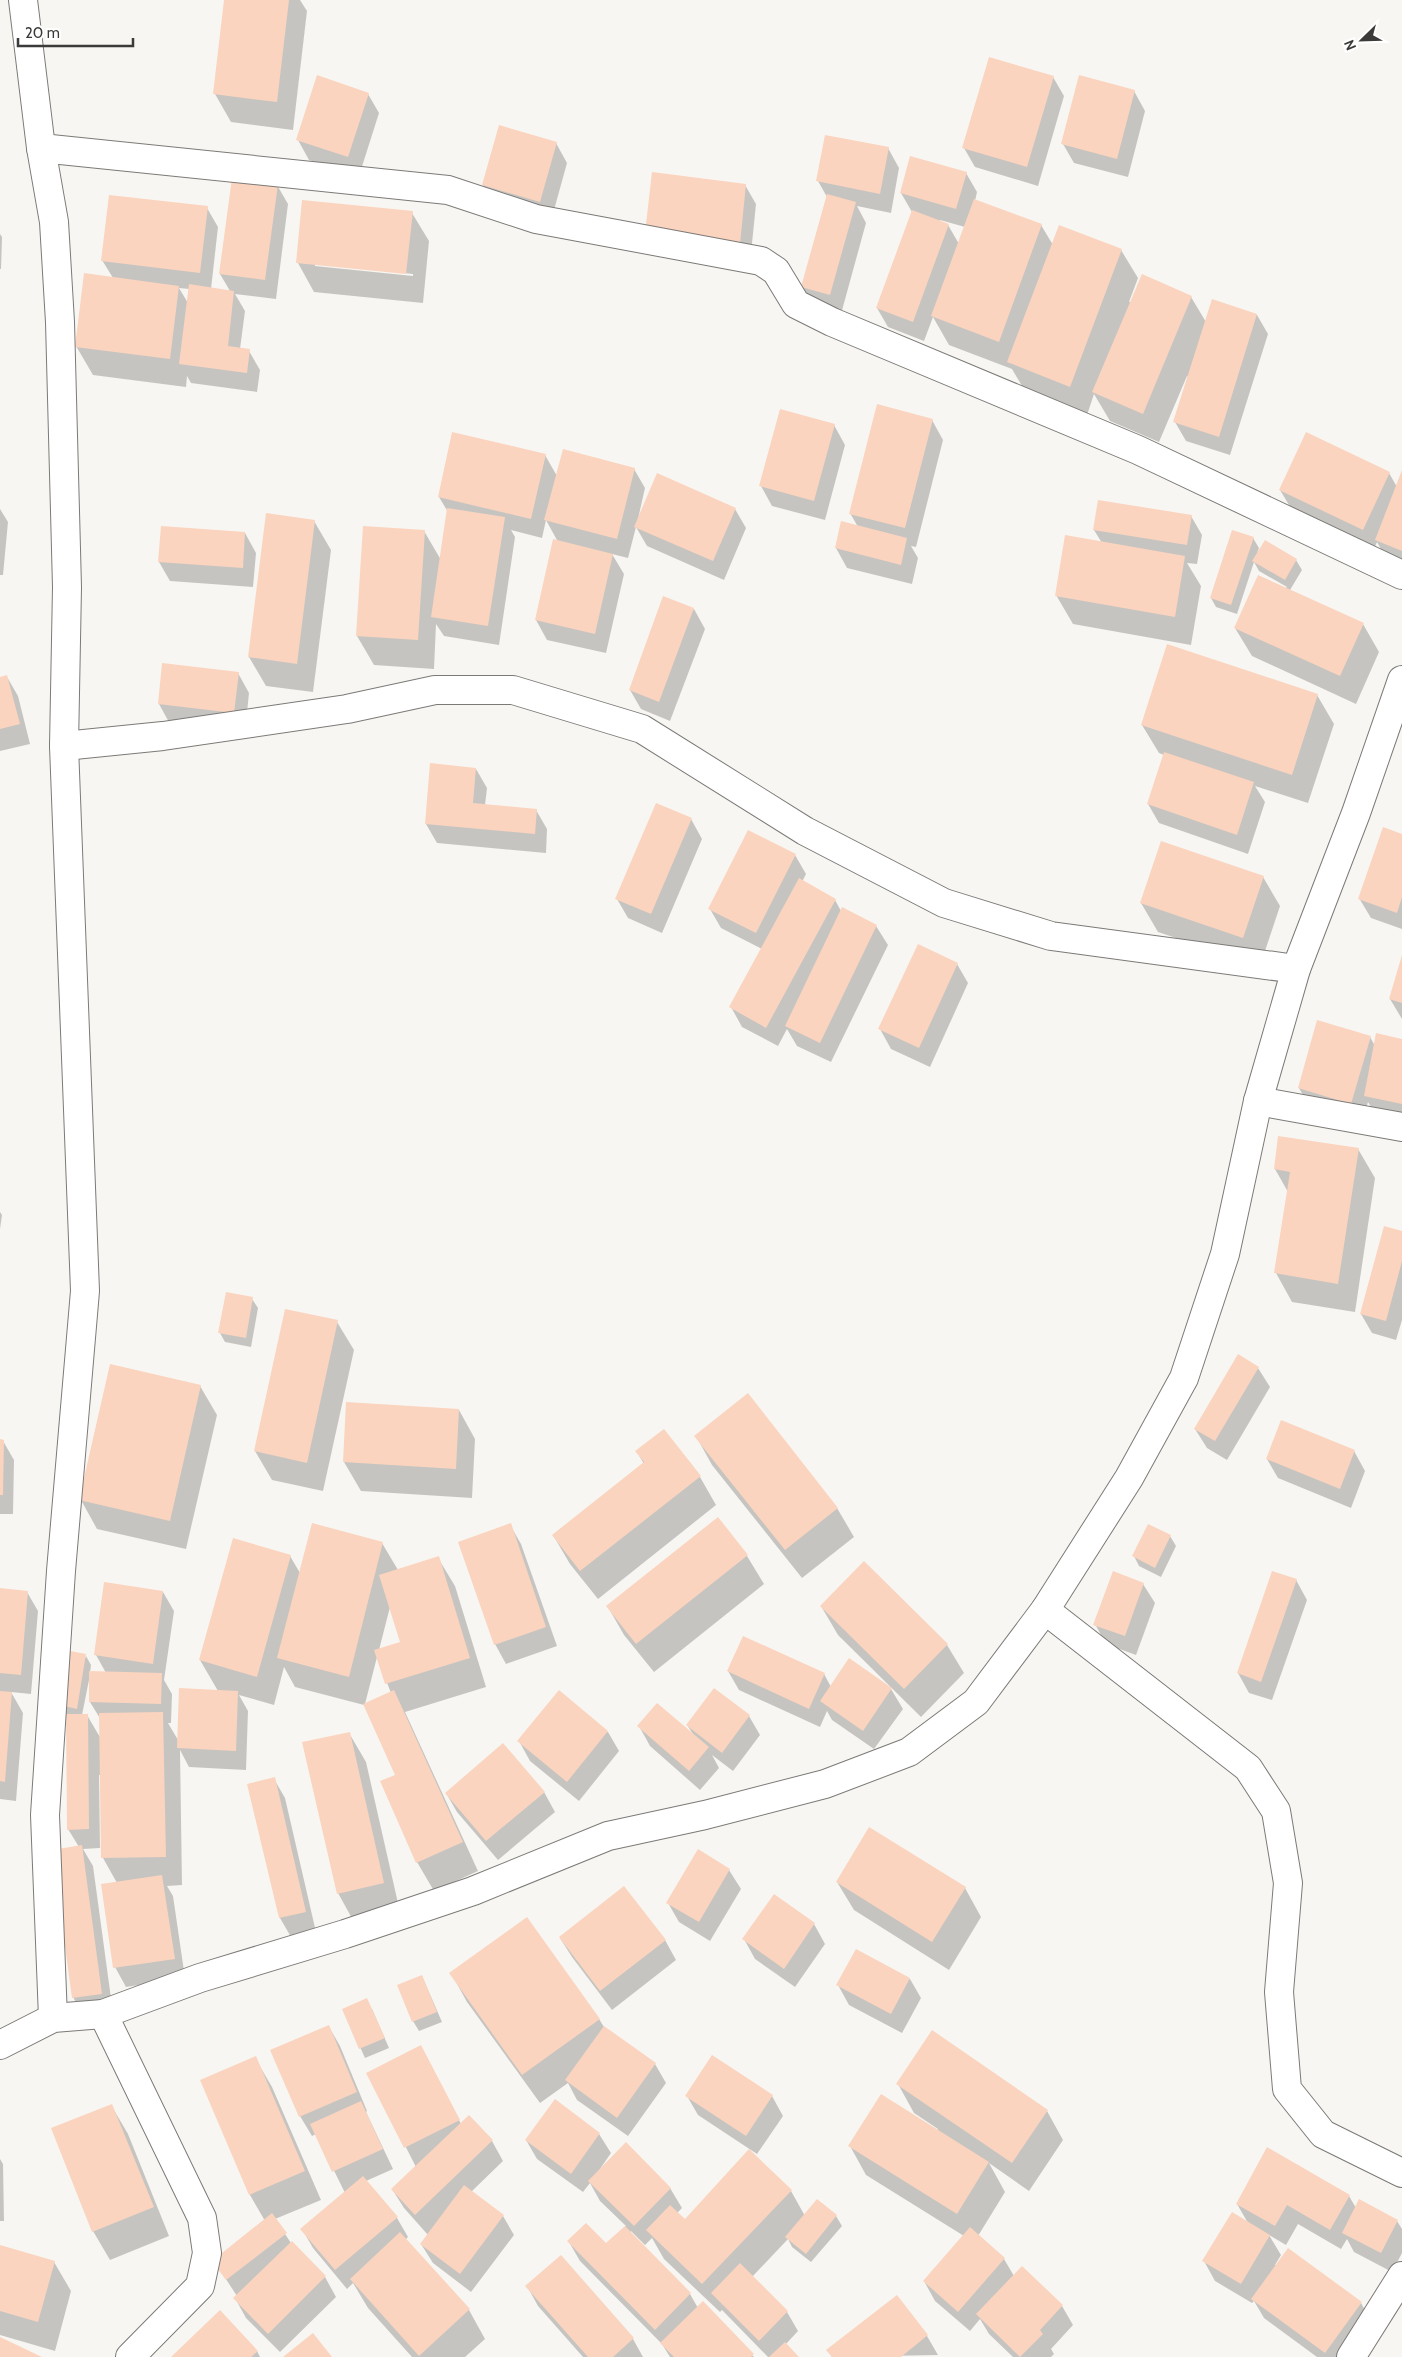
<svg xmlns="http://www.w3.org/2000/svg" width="1402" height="2357" font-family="Cabin,sans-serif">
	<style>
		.shadow { fill: #0003; fill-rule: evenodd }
		.building { fill: #fad4be }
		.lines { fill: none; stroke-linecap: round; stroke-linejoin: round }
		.minor-casing { stroke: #7c7a77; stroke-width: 30 }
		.minor { stroke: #fff; stroke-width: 28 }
	</style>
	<rect width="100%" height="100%" fill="#f8f6f2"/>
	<g class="shadow">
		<polygon points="226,0 300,0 307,11 293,130 231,122 215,94"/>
		<polygon points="1053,77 1064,96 1038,186 975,167 964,148"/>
		<polygon points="1134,91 1145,111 1128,177 1074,163 1063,144"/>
		<polygon points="368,94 379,113 359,176 309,160 298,140"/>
		<polygon points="556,143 567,163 551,221 494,204 483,185"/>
		<polygon points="888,148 899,168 891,213 857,206 866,223 841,314 814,306 802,287 827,197 818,181"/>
		<path d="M966,173L977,192L975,201L1041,225L1053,245L1121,250L1138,278L1129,302L1191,297L1206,322L1257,315L1268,334L1230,455L1186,441L1175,422L1189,377L1187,376L1159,442L1110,421L1094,394L1087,415L1025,391L1012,369L949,345L933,317L924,341L888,327L877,308L912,212L901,193ZM940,220L965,227L959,244L948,225L939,222Z"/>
		<path d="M277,185L288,204L276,299L235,294L245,311L240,349L249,351L260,370L257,392L191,383L187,376L186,387L93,375L76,346L113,278L102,260L207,208L218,227L211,289L230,291L220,274ZM179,288L189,289L188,303Z"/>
		<polygon points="745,185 756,204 750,263 658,252"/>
		<path d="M412,213L429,241L423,303L314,292L298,263ZM315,264L413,274V276L315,266Z"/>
		<polygon points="0,234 2,237 1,269 0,269"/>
		<polygon points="932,420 943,440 916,547 911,546 918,558 912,584 847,568 836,548 858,527 850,513"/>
		<polygon points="834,425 845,445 825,520 772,506 761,486"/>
		<polygon points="545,455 557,476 634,469 645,488 638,519 735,509 746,528 724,580 647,546 636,527 628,558 612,554 624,574 606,653 547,640 536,620 554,541 558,542 546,520 542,538 511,530 515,537 499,645 444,636 436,624 434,669 374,665 357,636 424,531 441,560 448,512 439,497"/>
		<polygon points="1389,473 1397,487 1402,473 1402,566 1387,560 1377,542 1374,549 1292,510 1280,490"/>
		<polygon points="0,509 8,522 3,575 0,575"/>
		<polygon points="1191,516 1202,535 1197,564 1187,563 1201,586 1191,645 1073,624 1056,595 1102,543 1094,530"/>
		<polygon points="314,521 331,550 313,692 266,686 249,657"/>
		<polygon points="245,533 256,553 253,587 170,581 159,562"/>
		<polygon points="1253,538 1259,548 1257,553 1265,542 1296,560 1302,570 1290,590 1363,624 1379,652 1356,704 1252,656 1235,628 1287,587 1259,571 1254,562 1237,614 1216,607 1211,598"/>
		<polygon points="694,609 705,629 670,721 641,709 630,690"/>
		<polygon points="238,673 249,693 245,732 170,724 159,704"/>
		<polygon points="7,677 18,696 30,744 0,751 0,678"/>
		<polygon points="1317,695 1334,724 1308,803 1255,786 1265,802 1248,854 1159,823 1148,804 1164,755 1159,753 1142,725"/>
		<polygon points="476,769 487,788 485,805 536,810 547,829 546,853 437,843 426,824"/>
		<polygon points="691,819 702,839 662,933 628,918 617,899"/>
		<polygon points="1402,835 1402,929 1371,918 1359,898"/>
		<polygon points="795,855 806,874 802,882 835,900 841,911 876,926 888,945 831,1062 797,1046 787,1029 778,1046 742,1027 731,1007 762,949 721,928 710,909"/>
		<polygon points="1263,877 1280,906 1260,966 1158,932 1141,903"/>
		<polygon points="1402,957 1402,1019 1390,999"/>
		<polygon points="957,964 968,983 930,1067 891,1049 880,1029"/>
		<polygon points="1370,1037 1375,1046 1402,1040 1402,1129 1382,1125 1368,1102 1362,1122 1310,1108 1299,1088"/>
		<polygon points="1358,1149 1375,1178 1355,1312 1292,1302 1276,1273 1288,1192 1275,1169"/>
		<polygon points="0,1212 2,1215 0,1229"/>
		<polygon points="1402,1232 1402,1320 1396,1340 1372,1333 1361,1314"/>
		<polygon points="252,1299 258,1308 251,1347 225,1342 220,1333"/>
		<polygon points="337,1322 354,1350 323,1491 272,1480 255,1451"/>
		<polygon points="1238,1356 1258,1368 1270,1387 1227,1460 1207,1448 1195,1429"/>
		<polygon points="200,1386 217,1415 186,1549 97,1529 81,1500"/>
		<polygon points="347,1403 459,1410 475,1439 472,1498 361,1491 344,1462"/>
		<polygon points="696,1436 837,1508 854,1537 802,1578 712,1465"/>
		<polygon points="0,1441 3,1441 14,1460 13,1514 0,1514"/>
		<polygon points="1354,1451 1365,1471 1351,1508 1278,1478 1267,1459"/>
		<polygon points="637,1452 700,1477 716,1505 598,1599 570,1564 553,1535 644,1464"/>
		<polygon points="718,1519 747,1556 764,1584 654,1672 624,1635 608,1607"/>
		<polygon points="510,1525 521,1544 557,1646 506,1664 495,1644"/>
		<polygon points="1149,1525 1170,1536 1176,1546 1161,1577 1139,1566 1134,1556"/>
		<path d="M382,1543L398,1570L438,1558L455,1586L486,1687L405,1712L478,1871L434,1891L417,1862L397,1776L364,1705L295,1687L284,1667L274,1705L239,1695L248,1711L246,1770L189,1767L180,1750L182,1885L167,1886L173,1896L185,1978L126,1987L115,1967L117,1883L103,1858L101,1775H99L100,1848L83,1849L93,1866L113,2013L84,2017L73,1997L79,1847L68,1829L67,1715L62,1714L86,1656L91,1665L90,1673H106L96,1655L163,1592L174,1611L164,1680L172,1694L171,1723H168L178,1740L218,1691L200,1660L290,1556L300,1573ZM390,1607L401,1643L379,1650ZM377,1657L391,1693L365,1704ZM89,1680L90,1702L101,1720V1739L87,1715H82Z"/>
		<polygon points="1296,1580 1307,1600 1272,1700 1249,1693 1238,1673"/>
		<polygon points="1143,1584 1155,1603 1136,1655 1106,1644 1095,1624"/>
		<polygon points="0,1590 27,1592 38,1611 31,1694 11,1692 23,1713 16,1801 0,1799"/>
		<polygon points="821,1606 947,1645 964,1673 921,1717 838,1635"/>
		<polygon points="849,1660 891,1689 903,1709 874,1749 832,1720 827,1711 820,1727 739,1690 728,1671 824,1674 831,1687"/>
		<polygon points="749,1716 760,1735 733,1771 712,1755 719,1768 700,1790 650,1746 639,1726 693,1734 687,1725"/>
		<polygon points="608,1732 619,1751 579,1801 530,1761 519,1741"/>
		<polygon points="349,1733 366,1762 400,1912 354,1922 338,1893"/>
		<polygon points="274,1779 285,1798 316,1932 291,1937 280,1918 249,1784"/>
		<polygon points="544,1792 555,1812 498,1860 457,1812 446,1793"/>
		<polygon points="729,1870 741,1889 710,1941 679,1922 668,1903"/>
		<polygon points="837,1882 965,1888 981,1917 949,1970 854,1910"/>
		<polygon points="774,1896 814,1924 825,1944 795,1987 755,1959 744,1939"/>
		<polygon points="560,1938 665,1940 676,1960 612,2010 572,1957"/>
		<polygon points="451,1973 599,2019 604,2027 655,2064 666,2083 628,2136 577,2100 568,2083 540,2103 467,2002"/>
		<polygon points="422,1976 442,2022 419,2031 413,2021"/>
		<polygon points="910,1979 921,1998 902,2033 849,2005 838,1985"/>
		<polygon points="343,2009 372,2009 389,2048 365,2058"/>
		<polygon points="329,2027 340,2046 367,2111 366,2112 393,2169 366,2181 397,2218 408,2237 405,2240 469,2310 485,2339 465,2357 412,2357 368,2308 353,2283 347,2289 313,2248 302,2229 345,2193 316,2134 312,2136 300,2116"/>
		<polygon points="421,2047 461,2124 469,2116 492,2141 503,2161 471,2192 503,2216 514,2235 471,2292 433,2263 421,2244 428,2235 404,2208 392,2189 416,2167 368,2073"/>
		<polygon points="255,2058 272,2087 321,2200 275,2219 291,2243 325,2277 336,2297 280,2352 246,2318 235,2298 237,2296 214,2261 265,2221 250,2195"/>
		<polygon points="898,2084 1047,2111 1063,2140 1029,2191 989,2163 1005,2192 978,2236 1004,2259 1014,2276 1022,2268 1062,2306 1073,2325 1051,2349 1054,2354 1051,2357 1013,2357 989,2334 980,2319 970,2331 935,2301 924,2281 964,2236 866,2175 850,2146 937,2131 938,2129 914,2113"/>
		<polygon points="687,2096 772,2096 783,2116 757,2154 698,2115"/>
		<polygon points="555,2101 599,2134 611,2153 600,2169 670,2188 682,2208 677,2213 685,2220 791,2191 805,2216 817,2201 836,2216 842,2226 811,2262 792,2247 788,2239 752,2277 787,2312 798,2331 786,2344 797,2357 768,2357 722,2310 720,2312 664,2259 652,2238 645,2245 631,2231 630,2233 690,2294 698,2308 754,2357 670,2357 662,2344 580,2261 569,2242 606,2245 626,2226 600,2201 590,2183 583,2192 537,2159 526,2140"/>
		<polygon points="111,2105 128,2134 169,2236 110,2260 93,2231"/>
		<polygon points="0,2159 3,2164 4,2221 0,2221"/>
		<polygon points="1349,2196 1356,2208 1397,2221 1402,2229 1402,2253 1392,2272 1354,2252 1347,2239 1341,2249 1298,2224 1286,2245 1269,2235 1281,2255 1275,2265 1361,2303 1372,2323 1347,2357 1317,2357 1264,2318 1254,2301 1252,2303 1215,2281 1204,2261 1248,2223 1237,2204"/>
		<polygon points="0,2246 54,2262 71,2291 55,2351 0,2335"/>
		<polygon points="561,2257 633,2339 643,2357 583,2357 538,2306 527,2286"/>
		<polygon points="896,2297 927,2336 938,2355 832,2357 828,2351"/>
		<polygon points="257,2351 260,2357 172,2357"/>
	</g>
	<g class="building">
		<polygon points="224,0 289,0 277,102 213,94"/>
		<polygon points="989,57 1054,76 1027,167 962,148"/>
		<polygon points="317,75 369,93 348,157 296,140"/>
		<polygon points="1079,75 1135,90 1117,159 1061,144"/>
		<polygon points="499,125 557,142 540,202 482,185"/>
		<polygon points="825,135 889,147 880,194 816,181"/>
		<polygon points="910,156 967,172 956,209 900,193"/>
		<polygon points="652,172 746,184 740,244 645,233"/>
		<polygon points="232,178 278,184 265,280 219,274"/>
		<polygon points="827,194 856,202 830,295 801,287"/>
		<polygon points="109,195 208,206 200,273 101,261"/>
		<polygon points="974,199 1042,224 999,342 931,316"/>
		<polygon points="302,200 413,211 406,274 296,263"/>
		<polygon points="912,210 949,224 913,322 876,308"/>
		<polygon points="1059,225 1122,249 1070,387 1007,362"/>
		<polygon points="84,273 179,286 170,359 75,347"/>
		<polygon points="1142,274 1192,296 1143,414 1092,392"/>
		<polygon points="189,284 234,291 228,346 250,349 247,373 179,364"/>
		<polygon points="1212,299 1257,314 1219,437 1173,422"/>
		<polygon points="877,404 933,419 905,528 849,514"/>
		<polygon points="780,409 835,424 814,501 759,486"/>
		<polygon points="452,432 546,454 531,519 438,497"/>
		<polygon points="1306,432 1390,472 1363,530 1279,490"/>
		<polygon points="563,449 635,468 617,539 544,520"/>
		<polygon points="1402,470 1402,551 1375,540"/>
		<polygon points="657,473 736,508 713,561 634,527"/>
		<polygon points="1098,500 1192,515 1187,545 1093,530"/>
		<polygon points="447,508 505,517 488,626 431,617"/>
		<polygon points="266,513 315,520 297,664 248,657"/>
		<polygon points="841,521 907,538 901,565 835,548"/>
		<polygon points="161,526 245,532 243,568 158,562"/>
		<polygon points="363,526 425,530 418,640 356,636"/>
		<polygon points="1232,530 1254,537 1231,605 1210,598"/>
		<polygon points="1065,535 1185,556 1175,617 1055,596"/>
		<polygon points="553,539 613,554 595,634 535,620"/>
		<polygon points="1265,540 1297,559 1285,580 1252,561"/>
		<polygon points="1258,575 1364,623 1340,676 1234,628"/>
		<polygon points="663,596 694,608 659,702 629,690"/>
		<polygon points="1167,644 1318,694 1292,775 1141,725"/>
		<polygon points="162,663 239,672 234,713 158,704"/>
		<polygon points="7,675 20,724 0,729 0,677"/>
		<polygon points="1164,752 1254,782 1237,835 1147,804"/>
		<polygon points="430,763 476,768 473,803 537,809 535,834 425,824"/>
		<polygon points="656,803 692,818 651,914 615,899"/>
		<polygon points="1383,827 1402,834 1402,897 1397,913 1358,899"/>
		<polygon points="748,830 796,854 756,933 708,909"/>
		<polygon points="1161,841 1264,876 1243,938 1140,903"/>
		<polygon points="799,878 836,899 766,1028 729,1007"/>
		<polygon points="842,907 877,925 820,1043 785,1026"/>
		<polygon points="918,944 958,963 919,1048 878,1029"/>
		<polygon points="1402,955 1402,1003 1389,999"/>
		<polygon points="1317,1020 1371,1036 1351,1104 1298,1088"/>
		<polygon points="1376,1033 1402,1039 1402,1104 1364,1096"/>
		<polygon points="1278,1136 1359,1148 1338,1284 1274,1273 1290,1172 1274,1169"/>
		<polygon points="1384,1226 1402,1231 1402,1261 1386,1321 1360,1314"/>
		<polygon points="226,1292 253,1297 246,1338 218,1333"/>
		<polygon points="285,1309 338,1320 307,1463 254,1451"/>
		<polygon points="1238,1354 1259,1367 1215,1441 1194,1429"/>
		<polygon points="110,1364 201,1385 170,1521 79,1500"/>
		<polygon points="748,1393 838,1508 785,1550 694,1436"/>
		<polygon points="346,1402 459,1409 456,1469 343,1462"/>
		<polygon points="1281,1420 1355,1450 1340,1489 1266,1459"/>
		<polygon points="664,1429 701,1476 580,1571 552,1535 644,1462 635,1451"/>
		<polygon points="0,1439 4,1440 3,1495 0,1495"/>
		<polygon points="718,1517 748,1555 636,1644 606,1606"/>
		<polygon points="312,1523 383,1542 349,1677 277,1658"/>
		<polygon points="511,1523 546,1627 494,1645 458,1542"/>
		<polygon points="1148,1524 1171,1535 1155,1568 1132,1556"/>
		<polygon points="233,1538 291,1555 257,1677 199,1660"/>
		<polygon points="439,1556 470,1658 385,1684 374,1650 400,1642 379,1575"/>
		<polygon points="864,1561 948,1644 904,1689 820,1606"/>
		<polygon points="1113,1571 1144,1583 1125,1636 1093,1625"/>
		<polygon points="1272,1571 1297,1579 1261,1682 1237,1673"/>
		<polygon points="104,1582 163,1591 153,1664 94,1655"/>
		<polygon points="0,1588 28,1591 21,1675 0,1673"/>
		<polygon points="743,1636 825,1673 809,1709 727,1671"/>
		<polygon points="65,1650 86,1654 77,1709 55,1704"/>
		<polygon points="849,1658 892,1688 863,1731 820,1701"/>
		<polygon points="89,1671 162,1673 161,1704 89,1702"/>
		<polygon points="179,1688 238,1691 236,1751 177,1748"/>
		<polygon points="714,1688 750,1715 722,1753 686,1725"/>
		<polygon points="394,1690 463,1842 416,1863 380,1781 395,1775 363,1704"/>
		<polygon points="559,1690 608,1731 567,1782 517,1741"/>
		<polygon points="0,1691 12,1692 5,1782 0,1781"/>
		<polygon points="657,1703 709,1747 689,1771 637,1726"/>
		<polygon points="163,1712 166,1857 101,1858 99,1713"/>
		<polygon points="66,1714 88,1714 89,1829 67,1830"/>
		<polygon points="350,1732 384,1883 337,1894 302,1742"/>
		<polygon points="503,1743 545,1792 486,1841 445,1793"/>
		<polygon points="275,1777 306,1912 279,1918 247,1784"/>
		<polygon points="869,1827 966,1887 932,1942 836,1882"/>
		<polygon points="82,1845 102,1994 72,1998 52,1850"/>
		<polygon points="698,1849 730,1869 699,1922 666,1903"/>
		<polygon points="162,1875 175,1959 113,1968 101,1884"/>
		<polygon points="624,1886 666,1940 600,1991 559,1937"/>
		<polygon points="774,1894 815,1923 784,1969 742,1939"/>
		<polygon points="527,1917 600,2019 522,2075 449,1973"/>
		<polygon points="856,1949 910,1978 891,2014 836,1985"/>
		<polygon points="422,1975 437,2012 412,2022 397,1985"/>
		<polygon points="367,1998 385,2038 359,2049 342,2009"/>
		<polygon points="329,2025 357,2092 299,2117 270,2050"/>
		<polygon points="604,2026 656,2063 617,2118 565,2080"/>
		<polygon points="932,2030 1048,2110 1012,2163 896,2084"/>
		<polygon points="421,2045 460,2120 404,2148 366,2073"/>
		<polygon points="712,2055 773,2095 746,2136 685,2096"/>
		<polygon points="256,2056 305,2171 249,2195 200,2080"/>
		<polygon points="881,2094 989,2162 957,2214 848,2146"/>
		<polygon points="555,2099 600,2133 571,2174 525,2140"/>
		<polygon points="361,2101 383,2149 332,2172 310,2124"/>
		<polygon points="112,2104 154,2207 92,2232 51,2128"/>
		<polygon points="469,2115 493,2140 415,2215 391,2189"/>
		<polygon points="626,2142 671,2188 634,2226 588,2181"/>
		<polygon points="1267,2147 1350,2195 1330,2230 1287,2205 1275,2226 1236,2204"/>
		<polygon points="749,2149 792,2190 702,2284 646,2230 670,2205 685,2219"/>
		<polygon points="363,2176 398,2217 335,2270 300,2229"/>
		<polygon points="464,2185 504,2215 460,2274 420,2244"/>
		<polygon points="817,2199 837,2215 806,2254 785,2237"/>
		<polygon points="1359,2199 1398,2220 1381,2253 1342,2233"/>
		<polygon points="1232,2212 1270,2235 1241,2284 1202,2261"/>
		<polygon points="272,2213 287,2233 226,2280 212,2261"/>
		<polygon points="586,2223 606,2243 625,2226 691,2293 655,2330 567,2241"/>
		<polygon points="970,2227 1005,2258 958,2312 923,2281"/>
		<polygon points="400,2232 470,2309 419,2356 350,2279"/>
		<polygon points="292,2241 326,2276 268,2334 233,2298"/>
		<polygon points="0,2245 55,2261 38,2322 0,2311"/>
		<polygon points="1288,2248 1362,2302 1325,2353 1251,2299"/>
		<polygon points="561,2255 634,2338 613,2357 588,2357 525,2286"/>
		<polygon points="740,2263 788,2311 759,2341 711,2293"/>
		<polygon points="1022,2266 1063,2305 1040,2330 1043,2334 1020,2357 976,2314"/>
		<polygon points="897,2295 928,2335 901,2357 832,2357 826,2350"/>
		<polygon points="703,2301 754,2354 751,2357 674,2357 660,2343"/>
		<polygon points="220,2310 258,2351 251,2357 171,2357"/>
		<polygon points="313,2333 332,2357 283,2357"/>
		<polygon points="0,2337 42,2357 0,2357"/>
		<polygon points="785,2342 799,2357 769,2357"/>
	</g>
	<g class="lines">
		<g class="minor-casing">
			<g id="minor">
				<polyline points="23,0 41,148 54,222 60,322 67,587 64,746 85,1291 61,1571 45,1815 53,2018"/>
				<polyline points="41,148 448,190 536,219 761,261 776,271 796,304 832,322 1138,450 1402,575"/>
				<polyline points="64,746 163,736 347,709 435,690 513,690 642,729 805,831 944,903 1051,936 1296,969"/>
				<polyline points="1258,1101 1402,1127"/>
				<polyline points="1045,1610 1248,1768 1276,1811 1288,1883 1279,1992 1287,2089 1323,2134 1402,2173"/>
				<polyline points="103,2014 202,2218 207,2253 200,2286 130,2357"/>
				<polyline points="0,2045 53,2018 103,2014 200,1978 345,1934 473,1891 608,1836 705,1815 825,1784 909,1752 976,1702 1045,1610 1129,1478 1184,1378 1225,1254 1258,1101 1296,969 1356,813 1402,680"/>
				<polyline points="1351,2357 1402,2276"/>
			</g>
		</g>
		<use href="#minor" class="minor"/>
	</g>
	<g transform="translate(1362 40) rotate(247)" stroke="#ffffff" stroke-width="4" paint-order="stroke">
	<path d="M0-4L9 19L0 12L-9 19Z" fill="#3b3a39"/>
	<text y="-8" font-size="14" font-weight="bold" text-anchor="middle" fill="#3b3a39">N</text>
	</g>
	<path d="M18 38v8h115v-8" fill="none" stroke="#3b3a39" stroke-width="2.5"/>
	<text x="25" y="38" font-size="15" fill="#3b3a39" stroke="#ffffff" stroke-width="4" paint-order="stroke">20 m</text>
</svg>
